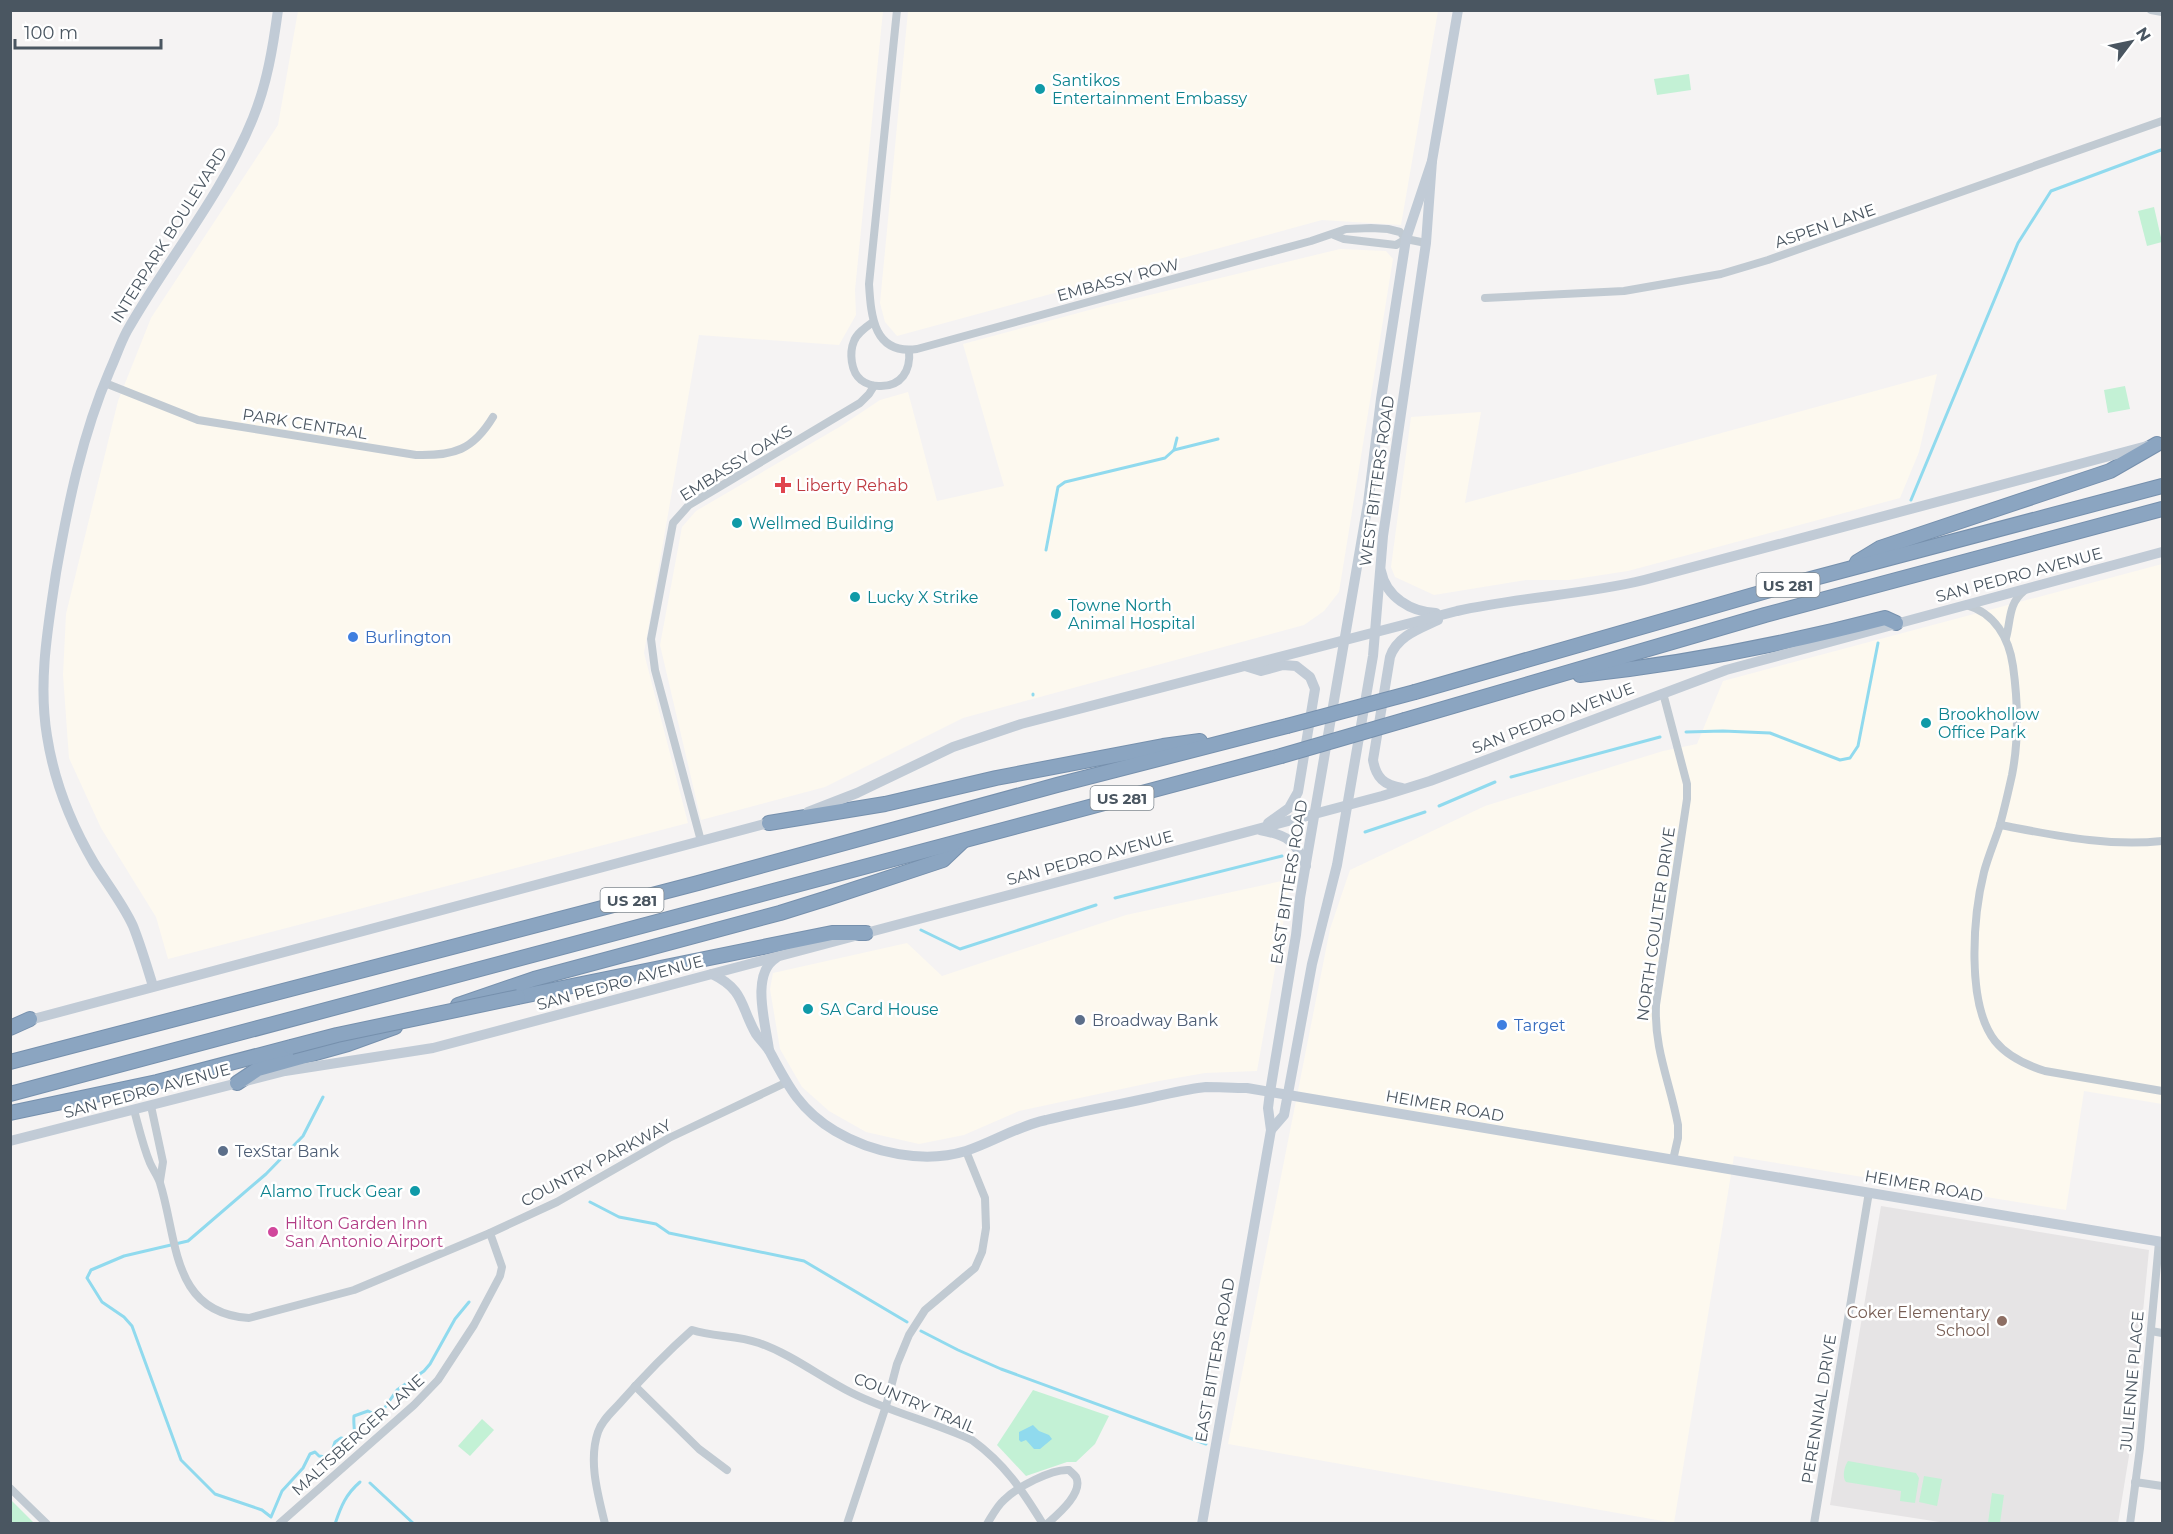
<svg xmlns="http://www.w3.org/2000/svg" width="2173" height="1534" font-family="Montserrat,sans-serif">
	<style>
		.commercial { fill: #fdf9ef }
		.education { fill: #e6e4e5 }
		.green { fill: #c3f1d5 }
		.water { fill: #90daee }
		.lines { fill: none; stroke-linecap: round; stroke-linejoin: round }
		.stream { stroke: #90daee; stroke-width: 3 }
		.highway-casing { stroke: #7690ad; stroke-width: 16 }
		.street { stroke: #c1cad2; stroke-width: 8 }
		.secondary { stroke: #c1cbd6; stroke-width: 10 }
		.highway { stroke: #8ba5c1; stroke-width: 14 }
		.highway-bridge-casing { stroke: #7690ad; stroke-width: 16; stroke-linecap: butt }
		.highway-bridge { stroke: #8ba5c1; stroke-width: 14 }
		.culture-dot { fill: #0f9aa8; stroke: #fff; stroke-width: 2 }
		.health-dot { fill: #e0444e; stroke: #fff; stroke-width: 2 }
		.shop-dot { fill: #3f7fe0; stroke: #fff; stroke-width: 2 }
		.service-dot { fill: #5c6f8a; stroke: #fff; stroke-width: 2 }
		.hotel-dot { fill: #d1479c; stroke: #fff; stroke-width: 2 }
		.education-dot { fill: #8d6e63; stroke: #fff; stroke-width: 2 }
		.labels { text-anchor: middle; dominant-baseline: central; stroke-width: 5; stroke-linejoin: round; paint-order: stroke }
		.shield { fill: #fff; stroke: #808990; stroke-width: 1.5 }
		.shield-label { font-size: 15px; font-weight: bold; fill: #4a5661 }
		.culture-label { font-size: 16px; fill: #0d838f; stroke: #fff; text-anchor: start }
		.street-label { font-size: 16px; fill: #4a5661; stroke: #fff }
		.health-label { font-size: 16px; fill: #be3a42; stroke: #fff; text-anchor: start }
		.shop-label { font-size: 16px; fill: #366cbe; stroke: #fff; text-anchor: start }
		.service-label { font-size: 16px; fill: #4e5e75; stroke: #fff; text-anchor: start }
		.hotel-label { font-size: 16px; fill: #b23c85; stroke: #fff; text-anchor: start }
		.education-label { font-size: 16px; fill: #785e54; stroke: #fff; text-anchor: end }
	</style>
	<rect width="100%" height="100%" fill="#f5f3f3"/>
	<g class="commercial">
		<polygon points="298,11 883,11 855,290 856,315 839,345 699,335 644,653 688,823 168,959 156,917 101,828 69,758 63,675 66,614 118,401 151,318 278,125"/>
		<polygon points="908,11 1438,11 1401,225 1322,220 897,336 885,322 880,303"/>
		<polygon points="1340,249 1386,251 1393,259 1339,592 1324,611 1304,625 963,718 825,787 701,820 660,645 682,527 696,511 841,426 880,400 908,392 937,501 1004,486 963,344 1104,306"/>
		<polygon points="1937,374 1919,452 1900,498 1628,571 1569,580 1526,580 1434,595 1395,577 1391,567 1411,417 1481,412 1465,503"/>
		<polygon points="2162,564 2162,1104 2084,1091 2066,1210 1734,1156 1674,1523 1228,1444 1330,929 1350,870 1485,806 1663,751 1697,744 1723,681"/>
		<polygon points="1291,879 1257,1071 1205,1073 1159,1081 1019,1111 964,1135 919,1144 866,1132 829,1111 802,1087 780,1049 770,989 773,973 907,943 942,976 1126,915"/>
	</g>
	<polygon class="education" points="1881,1206 2149,1250 2129,1456 2118,1523 1946,1523 1830,1505"/>
	<g class="green">
		<polygon points="1689,74 1691,90 1657,95 1654,79"/>
		<polygon points="2154,207 2162,242 2147,246 2138,211"/>
		<polygon points="2125,386 2130,409 2108,413 2104,390"/>
		<polygon points="1033,1390 1109,1416 1095,1444 1076,1462 1067,1462 1026,1476 997,1445"/>
		<polygon points="482,1419 494,1430 470,1456 458,1446"/>
		<path d="M1848,1461L1916,1473L1919,1478L1915,1503L1900,1501L1901,1491L1846,1482C1842,1477 1844,1467 1848,1461Z"/>
		<polygon points="1924,1476 1942,1479 1937,1506 1919,1502"/>
		<polygon points="1992,1493 2004,1495 2000,1523 1988,1523"/>
		<polygon points="10,1500 11,1500 34,1523 11,1523"/>
	</g>
	<polygon class="water" points="1033,1425 1039,1431 1049,1435 1052,1439 1040,1449 1034,1449 1026,1440 1021,1442 1019,1440 1019,1432"/>
	<g class="lines">
		<g class="stream">
			<polyline points="1174,450 1177,438"/>
			<polyline points="1911,500 2018,243 2051,191 2161,150 2162,151"/>
			<polyline points="1046,550 1058,487 1065,482 1165,458 1174,450 1218,439"/>
			<polyline points="1033,694 1033,695"/>
			<polyline points="1686,732 1723,731 1770,733 1840,760 1850,758 1858,746 1878,643"/>
			<polyline points="1511,777 1660,737"/>
			<polyline points="1439,806 1495,782"/>
			<polyline points="1365,832 1425,812"/>
			<polyline points="1115,898 1282,856"/>
			<polyline points="921,930 960,949 1096,905"/>
			<path d="M323,1097L303,1136L266,1174L188,1241L124,1256L91,1270L87,1278L102,1302L124,1317L132,1326L181,1460L215,1494L262,1510L271,1517L282,1491L303,1468L310,1454L315,1452L319,1456L326,1457L332,1451L335,1442L341,1438L353,1441C356,1432 353,1425 354,1416L368,1411L379,1416L397,1390L424,1371L430,1364L455,1319L469,1302"/>
			<polyline points="590,1202 619,1217 656,1224 669,1233 804,1261 907,1322"/>
			<polyline points="921,1331 958,1350 1001,1369 1206,1444"/>
			<polyline points="370,1483 414,1524"/>
			<path d="M335,1524C341,1506 346,1494 360,1482"/>
		</g>
		<g class="highway-casing">
			<g id="highway">
				<polyline points="1857,562 1880,548 2110,471 2157,444"/>
				<path d="M1580,675C1682,664 1785,644 1885,618L1896,623"/>
				<polyline points="1415,692 1788,585 2162,486"/>
				<polyline points="1405,720 1765,615 2162,509"/>
				<polyline points="769,823 885,804 996,778 1163,746 1200,741"/>
				<polyline points="518,997 832,933 866,933"/>
				<polyline points="458,1005 534,979 780,913 828,898 943,860 962,842"/>
				<polyline points="10,1028 30,1019"/>
				<polyline points="10,1062 698,883 1057,785 1287,726"/>
				<polyline points="237,1083 258,1069 348,1044 395,1027"/>
				<polyline points="10,1094 1281,756"/>
				<polyline points="10,1113 157,1082 291,1047"/>
			</g>
		</g>
		<g class="street">
			<path d="M897,10L869,284C871,317 874,355 917,349L1311,241L1346,229L1371,228L1388,229L1400,232L1406,239L1426,243"/>
			<polyline points="2151,10 2162,12"/>
			<polyline points="1334,235 1344,239 1396,245 1406,239"/>
			<polyline points="1485,298 1624,291 1721,274 1768,260 2162,121"/>
			<path d="M873,322C866,327 857,333 854,341C849,353 851,372 861,380C866,384 874,386 879,386C901,387 911,371 909,350"/>
			<path d="M105,383L198,420L416,455C454,456 473,450 493,417"/>
			<path d="M1966,605C1995,613 2009,638 2013,666C2018,702 2019,739 2012,775C2008,793 2004,811 1999,828C1994,843 1988,857 1984,872C1973,916 1966,1004 1995,1041C2008,1057 2026,1065 2045,1071L2162,1091"/>
			<path d="M2006,638C2011,620 2008,604 2024,591"/>
			<path d="M1663,693L1687,784V799L1656,1005C1654,1050 1670,1082 1678,1125V1138L1673,1160"/>
			<path d="M2000,825C2054,835 2107,847 2162,841"/>
			<polyline points="701,841 655,670 651,639 673,523 689,505 860,403 869,394 874,386"/>
			<polyline points="151,1106 163,1162 160,1181"/>
			<path d="M134,1110C139,1128 143,1146 150,1163C153,1170 158,1176 160,1183C178,1240 171,1313 249,1318L354,1290L490,1233L557,1202L669,1138L785,1083"/>
			<polyline points="2151,1331 2162,1333"/>
			<polyline points="635,1386 699,1449 727,1470"/>
			<polyline points="2135,1482 2162,1486"/>
			<polyline points="10,1488 47,1524"/>
			<polyline points="279,1524 414,1405 438,1380 474,1325 500,1276 502,1267 490,1233"/>
			<path d="M605,1524C598,1495 588,1461 598,1432C602,1420 612,1412 620,1403C643,1377 666,1353 692,1330C713,1337 737,1335 759,1343C793,1355 820,1377 852,1393C890,1412 933,1422 972,1440C1005,1464 1022,1490 1043,1524"/>
			<polyline points="847,1524 886,1406 897,1364 909,1335 925,1310 975,1268 982,1252 986,1228 985,1198 966,1151"/>
			<path d="M987,1524C992,1516 997,1506 1004,1500C1017,1487 1051,1469 1069,1470C1071,1472 1074,1474 1076,1477C1084,1493 1057,1515 1047,1524"/>
			<polyline points="1814,1524 1869,1192"/>
			<polyline points="2130,1524 2140,1448 2159,1242"/>
		</g>
		<g class="secondary">
			<path d="M1381,571C1386,597 1411,612 1436,613"/>
			<polyline points="1245,666 1261,671 1283,665 1296,666 1310,677 1315,689 1298,792 1289,808 1268,823"/>
			<path d="M1402,788C1384,785 1376,778 1373,760L1390,657C1397,636 1419,629 1438,620"/>
			<path d="M808,812L857,793L953,747L1021,724L1457,611C1519,597 1583,595 1644,580L2147,446"/>
			<path d="M1260,830C1287,835 1296,841 1306,866"/>
			<path d="M712,974C745,990 740,1006 756,1034C760,1040 766,1045 770,1052C788,1086 800,1110 835,1131C872,1153 924,1164 966,1151C993,1142 1018,1126 1046,1120C1078,1112 1111,1106 1144,1099C1164,1095 1185,1089 1206,1087C1219,1087 1233,1088 1247,1088L2162,1242"/>
			<path d="M153,986C147,967 141,946 133,926C123,904 107,884 94,863C71,824 54,781 47,736C38,681 48,627 56,573C68,504 82,435 110,370C116,357 120,344 127,331C167,260 222,195 253,118C267,84 273,47 278,10"/>
			<polyline points="22,1022 776,821"/>
			<path d="M769,1050C766,1025 750,974 776,958"/>
			<polyline points="1271,1130 1284,1115 1312,964 1337,865 1373,656 1383,536 1426,243 1432,161 1458,10"/>
			<polyline points="10,1141 285,1071 433,1048 1382,796 1430,781 1726,670 2162,552"/>
			<polyline points="1202,1524 1271,1130 1268,1108 1270,1092 1296,935 1300,898 1368,503 1381,399 1406,239 1432,161"/>
		</g>
		<use href="#highway" class="highway"/>
		<g class="highway-bridge-casing">
			<g id="highway-bridge">
				<polyline points="1287,726 1415,692"/>
				<polyline points="1281,756 1405,720"/>
				<polyline points="291,1047 337,1035 518,997"/>
			</g>
		</g>
		<use href="#highway-bridge" class="highway-bridge"/>
	</g>
	<g class="culture-dot">
		<circle cx="1040" cy="89" r="6"/>
		<circle cx="737" cy="523" r="6"/>
		<circle cx="855" cy="597" r="6"/>
		<circle cx="1056" cy="614" r="6"/>
		<circle cx="1926" cy="723" r="6"/>
		<circle cx="808" cy="1009" r="6"/>
		<circle cx="415" cy="1191" r="6"/>
	</g>
	<path class="health-dot" d="M780 476h6v6h6v6h-6v6h-6v-6h-6v-6h6z"/>
	<g class="shop-dot">
		<circle cx="353" cy="637" r="6"/>
		<circle cx="1502" cy="1025" r="6"/>
	</g>
	<g class="service-dot">
		<circle cx="1080" cy="1020" r="6"/>
		<circle cx="223" cy="1151" r="6"/>
	</g>
	<circle class="hotel-dot" cx="273" cy="1232" r="6"/>
	<circle class="education-dot" cx="2002" cy="1321" r="6"/>
	<g class="labels">
		<g class="shield">
			<rect x="1756.5" y="573" width="63" height="24" rx="4.5"/>
			<rect x="1090.5" y="786" width="63" height="24" rx="4.5"/>
			<rect x="600.5" y="888" width="63" height="24" rx="4.5"/>
		</g>
		<g class="shield-label">
			<text x="1788" y="585">US 281</text>
			<text x="1122" y="798">US 281</text>
			<text x="632" y="900">US 281</text>
		</g>
		<g class="culture-label">
			<text x="1052" y="80">Santikos<tspan x="1052" dy="18">Entertainment Embassy</tspan></text>
			<text x="749" y="523">Wellmed Building</text>
			<text x="867" y="597">Lucky X Strike</text>
			<text x="1068" y="605">Towne North<tspan x="1068" dy="18">Animal Hospital</tspan></text>
			<text x="1938" y="714">Brookhollow<tspan x="1938" dy="18">Office Park</tspan></text>
			<text x="820" y="1009">SA Card House</text>
			<text x="403" y="1191" text-anchor="end">Alamo Truck Gear</text>
		</g>
		<g class="street-label">
			<text transform="translate(1825 226) rotate(-19)">ASPEN LANE</text>
			<text transform="translate(169 235) rotate(-58)">INTERPARK BOULEVARD</text>
			<text transform="translate(1118 280) rotate(-15)">EMBASSY ROW</text>
			<text transform="translate(305 424) rotate(9)">PARK CENTRAL</text>
			<text transform="translate(736 463) rotate(-32)">EMBASSY OAKS</text>
			<text transform="translate(1377 481) rotate(-82)">WEST BITTERS ROAD</text>
			<text transform="translate(2019 575) rotate(-15)">SAN PEDRO AVENUE</text>
			<text transform="translate(1553 718) rotate(-21)">SAN PEDRO AVENUE</text>
			<text transform="translate(1090 858) rotate(-15)">SAN PEDRO AVENUE</text>
			<text transform="translate(1289 882) rotate(-81)">EAST BITTERS ROAD</text>
			<text transform="translate(1656 924) rotate(-82)">NORTH COULTER DRIVE</text>
			<text transform="translate(620 983) rotate(-15)">SAN PEDRO AVENUE</text>
			<text transform="translate(147 1091) rotate(-15)">SAN PEDRO AVENUE</text>
			<text transform="translate(1445 1106) rotate(10)">HEIMER ROAD</text>
			<text transform="translate(596 1163) rotate(-28)">COUNTRY PARKWAY</text>
			<text transform="translate(1924 1186) rotate(10)">HEIMER ROAD</text>
			<text transform="translate(1215 1360) rotate(-80)">EAST BITTERS ROAD</text>
			<text transform="translate(2132 1381) rotate(-85)">JULIENNE PLACE</text>
			<text transform="translate(915 1403) rotate(23)">COUNTRY TRAIL</text>
			<text transform="translate(1819 1409) rotate(-81)">PERENNIAL DRIVE</text>
			<text transform="translate(358 1435) rotate(-42)">MALTSBERGER LANE</text>
		</g>
		<g class="health-label">
			<text x="796" y="485">Liberty Rehab</text>
		</g>
		<g class="shop-label">
			<text x="365" y="637">Burlington</text>
			<text x="1514" y="1025">Target</text>
		</g>
		<g class="service-label">
			<text x="1092" y="1020">Broadway Bank</text>
			<text x="235" y="1151">TexStar Bank</text>
		</g>
		<g class="hotel-label">
			<text x="285" y="1223">Hilton Garden Inn<tspan x="285" dy="18">San Antonio Airport</tspan></text>
		</g>
		<g class="education-label">
			<text x="1990" y="1312">Coker Elementary<tspan x="1990" dy="18">School</tspan></text>
		</g>
	</g>
	<rect width="2173" height="1534" fill="none" stroke="#4a5661" stroke-width="24"/>
	<g transform="translate(2131 42) rotate(58)" stroke="#ffffff" stroke-width="4.5" paint-order="stroke">
	<path d="M0-4.5L10 22L0 15L-10 22Z" fill="#4a5661"/>
	<text y="-9" font-size="16" font-weight="bold" text-anchor="middle" fill="#4a5661">N</text>
	</g>
	<path d="M15 39v9h146v-9" fill="none" stroke="#4a5661" stroke-width="3"/>
	<text x="24" y="39" font-size="18" fill="#4a5661" stroke="#ffffff" stroke-width="4.5" paint-order="stroke">100 m</text>
</svg>
